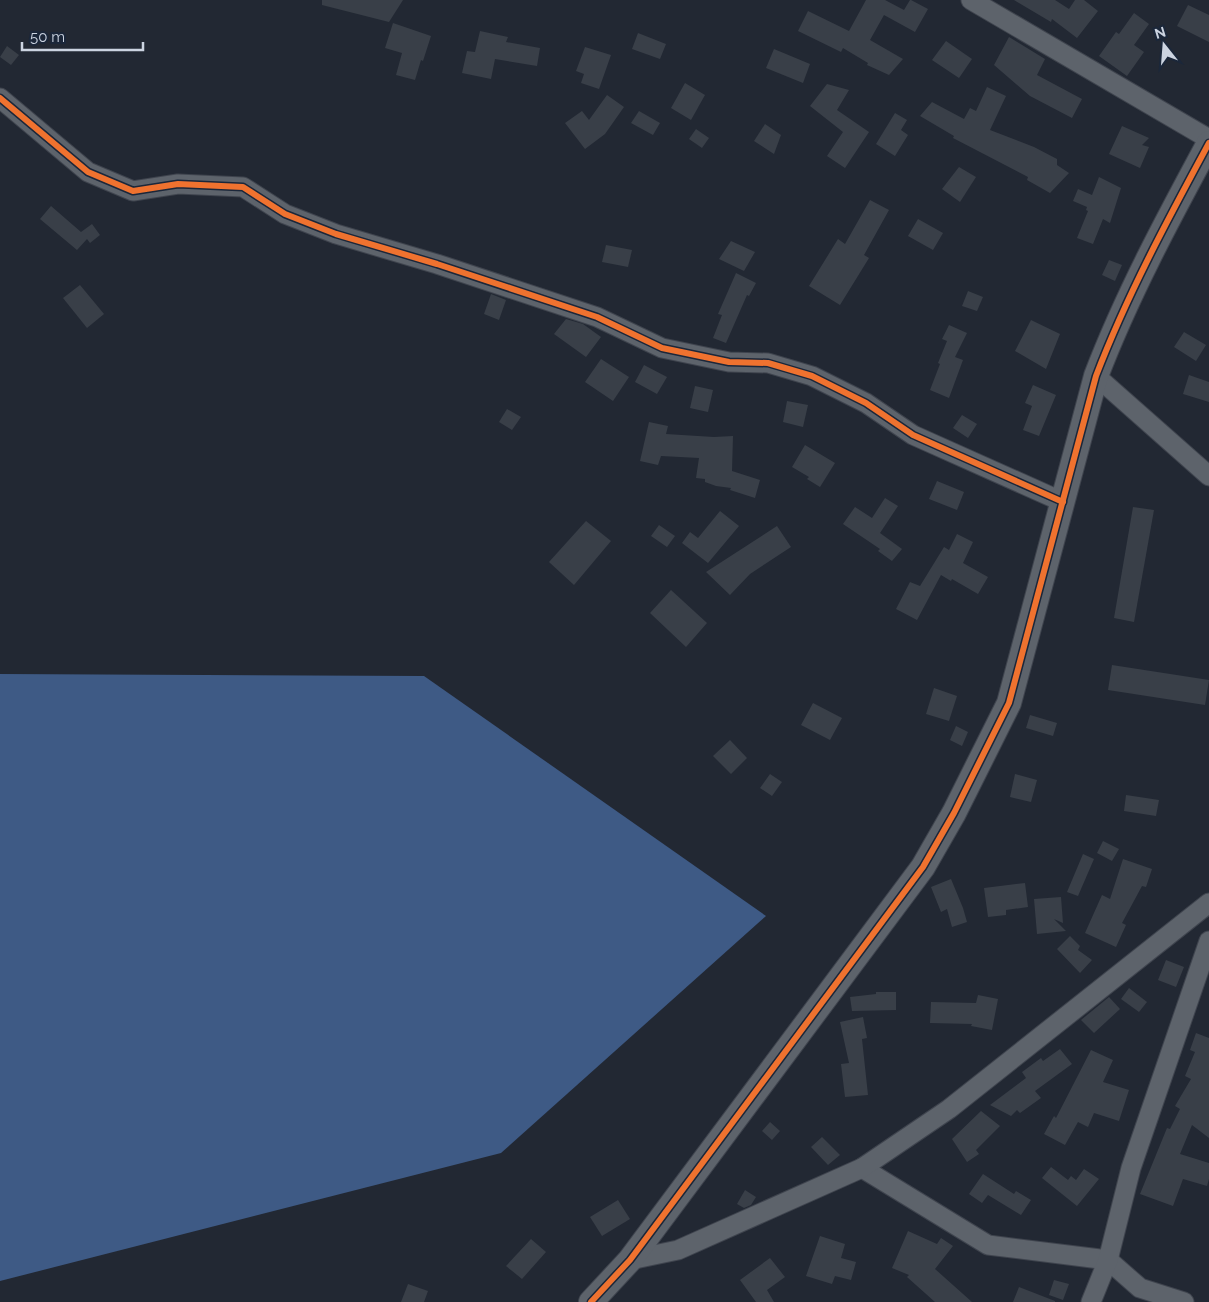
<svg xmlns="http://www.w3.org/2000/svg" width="1209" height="1302" font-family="Raleway,sans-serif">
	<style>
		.forest { fill: #3e5a85 }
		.building { fill: #393f48 }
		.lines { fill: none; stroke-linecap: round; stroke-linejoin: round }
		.minor-casing { stroke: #3f444e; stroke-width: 21 }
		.tertiary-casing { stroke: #3f444e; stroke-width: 26 }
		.minor { stroke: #5d636b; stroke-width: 19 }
		.tertiary { stroke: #5d636b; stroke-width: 24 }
		.cycleway-casing { stroke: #1b273a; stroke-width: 9 }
		.cycleway { stroke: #ef722f; stroke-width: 6 }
	</style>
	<rect width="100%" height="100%" fill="#222833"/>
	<polygon class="forest" points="0,674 424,676 766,916 501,1153 0,1281"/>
	<g class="building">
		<polygon points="322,0 403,0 389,22 322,5"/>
		<polygon points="866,0 885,0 904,10 910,0 911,0 928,9 915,32 884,15 870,40 903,59 889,75 867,65 868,63 843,48 841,52 798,31 808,11 849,31"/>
		<polygon points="1014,0 1055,0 1069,9 1075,0 1084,0 1098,11 1077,38 1052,19 1051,22"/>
		<polygon points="1188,5 1209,15 1209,42 1177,26"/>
		<polygon points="1134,13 1149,24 1134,45 1144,52 1127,76 1099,56 1116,32 1119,34"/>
		<polygon points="393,23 431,36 423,61 421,60 415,80 396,75 402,53 385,48"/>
		<polygon points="480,31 508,37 506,42 540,48 537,66 495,59 491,79 462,73 467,51 475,52"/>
		<polygon points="638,33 666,44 660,59 632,49"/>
		<polygon points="1009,37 1045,59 1037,75 1082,99 1072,118 1030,96 994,65"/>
		<polygon points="946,41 972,59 959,78 932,60"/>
		<polygon points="7,46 19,55 11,65 0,57"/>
		<polygon points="585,47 611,55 599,89 581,83 584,74 576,71"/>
		<polygon points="774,49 810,64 803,83 766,68"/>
		<polygon points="685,83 705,95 691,120 671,108"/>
		<polygon points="827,84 849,90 837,110 869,132 845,168 827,156 843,132 810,106"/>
		<polygon points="987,87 1006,96 990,130 1034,147 1057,159 1057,165 1069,173 1050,193 1027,180 1028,177 953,138 954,136 920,116 932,102 964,119 970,108 976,111"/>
		<polygon points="607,95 624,107 605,134 585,149 565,123 582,111 589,120"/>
		<polygon points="639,111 660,123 653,135 631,123"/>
		<polygon points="895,113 907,120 901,130 908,135 895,156 876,144"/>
		<polygon points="765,124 781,135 774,154 754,141"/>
		<polygon points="1122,126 1149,138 1142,145 1149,147 1140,168 1109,154"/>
		<polygon points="696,129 709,138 702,148 689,139"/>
		<polygon points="959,167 976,177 960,202 942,189"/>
		<polygon points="1099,177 1121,188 1110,223 1103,219 1093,244 1077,238 1088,211 1086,210 1087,207 1073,201 1078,189 1092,195"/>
		<polygon points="870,200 889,210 864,255 869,258 840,305 809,286 838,239 845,244"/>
		<polygon points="51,206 81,232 92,224 100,235 90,243 87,239 77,250 40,219"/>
		<polygon points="918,219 943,233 933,250 908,236"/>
		<polygon points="731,241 755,252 744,271 719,259"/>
		<polygon points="606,245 632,250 628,267 602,262"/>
		<polygon points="1109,260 1122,265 1115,281 1102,275"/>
		<polygon points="736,273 756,283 749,296 747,295 726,343 713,338 722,315 718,314"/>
		<polygon points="80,285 104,314 87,328 63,298"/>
		<polygon points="968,291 983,297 977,311 962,306"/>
		<polygon points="491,294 506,300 499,320 484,314"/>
		<polygon points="566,319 583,324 601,337 586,357 554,334"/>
		<polygon points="1031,320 1060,334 1046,369 1015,351"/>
		<polygon points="949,325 967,333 955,357 963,360 949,398 930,390 940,364 938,363 947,341 942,339"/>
		<polygon points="1184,332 1206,345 1196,361 1174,347"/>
		<polygon points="601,359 629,377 613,401 585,382"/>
		<polygon points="644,365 667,377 657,394 635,382"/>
		<polygon points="1189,375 1209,382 1209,402 1183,394"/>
		<polygon points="1033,385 1056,395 1039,436 1023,430 1032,406 1025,403"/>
		<polygon points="695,386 713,390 708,412 690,408"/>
		<polygon points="787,401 808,405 803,427 783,422"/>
		<polygon points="507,409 521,417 512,430 499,422"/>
		<polygon points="962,415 977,424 968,438 953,428"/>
		<polygon points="649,422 668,426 666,434 714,437 733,436 732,471 760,480 755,498 730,490 731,488 716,486 705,482 705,479 696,478 699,458 661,456 658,465 640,461"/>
		<polygon points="805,445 835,463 820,487 807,479 809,477 792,467"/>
		<polygon points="937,481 964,492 957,510 929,499"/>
		<polygon points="885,498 898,506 880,533 902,549 892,561 878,551 880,549 843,524 855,507 872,518"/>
		<polygon points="1133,507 1154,510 1134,622 1114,618"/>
		<polygon points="720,511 739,526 708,563 682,543 690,532 698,538"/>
		<polygon points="586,521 611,541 574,585 549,562"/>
		<polygon points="659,525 675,536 667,547 651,536"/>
		<polygon points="777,526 791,547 750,574 730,595 706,572"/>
		<polygon points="957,534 973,542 963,563 988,577 978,594 952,579 951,581 941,575 917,620 896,609 910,582 920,586 944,547 949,550"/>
		<polygon points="671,590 707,623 686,647 650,613"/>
		<polygon points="1112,665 1209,680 1205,705 1108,690"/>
		<polygon points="934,688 957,696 949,721 926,714"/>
		<polygon points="813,703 842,718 830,740 801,725"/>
		<polygon points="1030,715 1057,723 1053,736 1026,728"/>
		<polygon points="956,726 968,732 962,746 950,740"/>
		<polygon points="730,740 747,758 731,774 713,756"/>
		<polygon points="770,774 782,782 772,796 760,788"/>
		<polygon points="1015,774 1037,780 1031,802 1010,797"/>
		<polygon points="1126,795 1159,800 1156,816 1124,811"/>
		<polygon points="1103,841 1119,849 1112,861 1097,853"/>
		<polygon points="1083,854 1094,859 1078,896 1067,892"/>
		<polygon points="1123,859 1152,869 1146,887 1142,886 1122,923 1126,925 1116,947 1085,933 1102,895 1110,899"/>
		<polygon points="951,879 963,908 967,922 952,927 947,909 941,912 931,887"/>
		<polygon points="1025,883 1028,907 1006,910 1006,915 988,917 984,888"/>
		<polygon points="1061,897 1063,923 1054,919 1066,931 1037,934 1034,899"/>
		<polygon points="1070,936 1080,946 1078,950 1092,960 1080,973 1057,949"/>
		<polygon points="1166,960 1184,967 1176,987 1158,980"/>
		<polygon points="1129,988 1147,1002 1139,1012 1121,999"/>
		<polygon points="876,992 896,992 896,1010 852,1011 850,997 876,994"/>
		<polygon points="978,995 998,999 992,1030 971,1026 972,1024 930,1023 931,1002 976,1003"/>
		<polygon points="1109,997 1120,1009 1094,1033 1081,1020"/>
		<polygon points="863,1017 867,1038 862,1039 868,1095 845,1097 841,1064 849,1063 840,1022"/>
		<polygon points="1196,1033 1209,1038 1209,1138 1192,1125 1180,1154 1209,1163 1209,1179 1207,1186 1183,1179 1173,1206 1140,1194 1167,1128 1170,1129 1180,1109 1175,1106 1191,1079 1185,1076 1195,1052 1190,1050"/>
		<polygon points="1060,1049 1072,1064 1035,1091 1041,1098 1020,1113 1017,1110 1011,1116 990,1105 1026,1078 1022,1072 1041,1058 1043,1061"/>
		<polygon points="1091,1050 1113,1060 1103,1082 1129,1090 1119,1121 1094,1113 1088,1127 1078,1122 1065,1145 1044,1134 1054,1116 1056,1118"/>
		<polygon points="981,1111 1000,1126 976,1150 979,1154 967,1162 952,1139"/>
		<polygon points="770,1122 780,1131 772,1140 762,1131"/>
		<polygon points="822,1137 840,1155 828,1165 811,1147"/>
		<polygon points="1051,1167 1068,1180 1071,1176 1076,1180 1084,1169 1099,1179 1077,1206 1042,1178"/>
		<polygon points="983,1174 1014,1194 1016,1191 1031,1200 1021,1215 988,1195 982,1203 969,1194"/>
		<polygon points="745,1190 756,1197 751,1205 744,1208 737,1204"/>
		<polygon points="618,1200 630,1219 602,1236 590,1217"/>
		<polygon points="908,1231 937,1244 941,1238 953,1246 935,1269 972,1302 935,1302 907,1277 909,1275 892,1268"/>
		<polygon points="820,1236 845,1244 841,1258 856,1262 851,1280 835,1276 832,1284 806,1276"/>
		<polygon points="531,1239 546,1252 522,1279 506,1266"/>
		<polygon points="770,1258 785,1277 767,1290 774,1302 756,1302 740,1280"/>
		<polygon points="1054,1280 1069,1284 1063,1300 1049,1295"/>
		<polygon points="408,1284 428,1291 424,1302 401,1302"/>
		<polygon points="1019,1287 1055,1301 1055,1302 1013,1302"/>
	</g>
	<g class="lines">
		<g class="minor-casing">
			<g id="minor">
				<polyline points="971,0 1209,139"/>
				<polyline points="0,98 88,172 133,191 178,184 243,187 285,214 336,234 437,264 597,317 662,348 729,362 768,363 812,376 866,403 913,435 1063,502"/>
				<polyline points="1096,376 1209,476"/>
				<polyline points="862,1168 988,1245 1108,1260 1140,1288 1184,1302"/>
				<polyline points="630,1260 678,1250 862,1168 949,1109 1209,903"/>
				<polyline points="1091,1302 1108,1260 1131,1168 1209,941"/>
			</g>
		</g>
		<g class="tertiary-casing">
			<path id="tertiary" d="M591,1302L630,1260L923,867L954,813L1009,703L1096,376C1127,295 1168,219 1209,143"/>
		</g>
		<use href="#minor" class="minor"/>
		<use href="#tertiary" class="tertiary"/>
		<g class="cycleway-casing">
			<g id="cycleway">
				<polyline points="0,98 88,172 133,191 178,184 243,187 285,214 336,234 437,264 597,317 662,348 729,362 768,363 812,376 866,403 913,435 1063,502"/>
				<path d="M591,1302L630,1260L923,867L954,813L1009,703L1096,376C1127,295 1168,219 1209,143"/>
			</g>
		</g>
		<use href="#cycleway" class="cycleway"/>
	</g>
	<g transform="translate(1164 45) rotate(343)" stroke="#1b273a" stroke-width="4" paint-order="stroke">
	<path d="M0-4L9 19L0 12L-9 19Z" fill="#ccd4e1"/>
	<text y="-8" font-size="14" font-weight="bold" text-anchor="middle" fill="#ccd4e1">N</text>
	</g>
	<path d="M22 42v8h121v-8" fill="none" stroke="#ccd4e1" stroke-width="2.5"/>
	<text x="30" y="42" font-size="15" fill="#ccd4e1" stroke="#1b273a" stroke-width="4" paint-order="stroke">50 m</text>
</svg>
